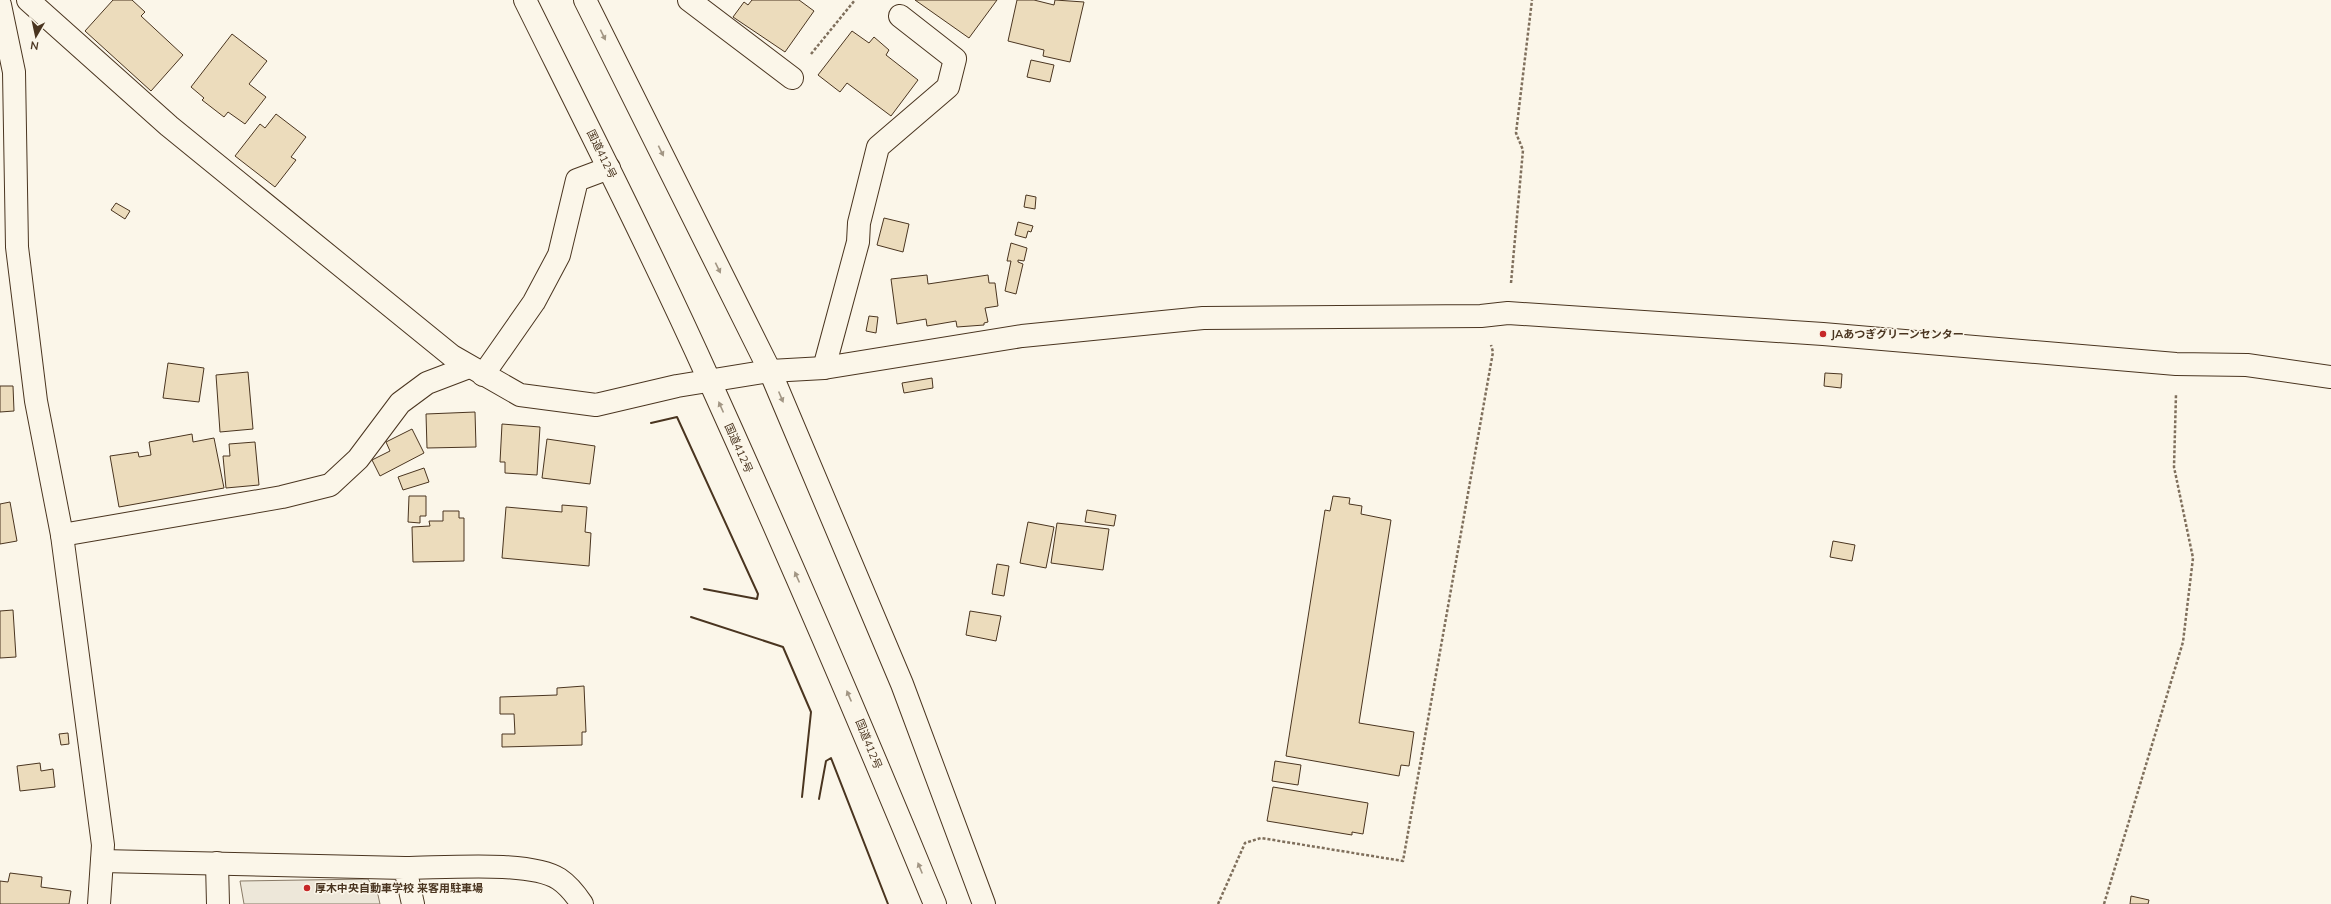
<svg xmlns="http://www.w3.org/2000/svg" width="2331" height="904" font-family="Mulish,'Noto Sans JP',sans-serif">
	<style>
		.parking { fill: #ede7d9; stroke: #887966 }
		.building { fill: #ecdcbc; stroke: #4a3520 }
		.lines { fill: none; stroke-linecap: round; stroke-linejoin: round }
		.minor-casing { stroke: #4a3520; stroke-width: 24 }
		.highway-casing { stroke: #4a3520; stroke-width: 24 }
		.path { stroke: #7f6f5c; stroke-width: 2.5; stroke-dasharray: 3 2; stroke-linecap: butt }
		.minor { stroke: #fbf6e9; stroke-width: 22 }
		.highway { stroke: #fbf6e9; stroke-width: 22 }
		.wall { stroke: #4a3520; stroke-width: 2 }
		.oneway { fill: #a29684 }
		.poi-dot { fill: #c62828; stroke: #fbf6e9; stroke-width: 1.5 }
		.labels { text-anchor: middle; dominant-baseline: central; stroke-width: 3; stroke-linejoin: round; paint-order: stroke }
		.street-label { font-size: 11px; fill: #4a3520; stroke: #fbf6e9 }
		.poi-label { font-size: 11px; font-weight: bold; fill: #4a3520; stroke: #fbf6e9; text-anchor: start }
	</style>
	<rect width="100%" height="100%" fill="#fbf6e9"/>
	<polygon class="parking" points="368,879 378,895 380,904 244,904 240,881"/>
	<g class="building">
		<polygon points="113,0 132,0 145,12 141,16 183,55 151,91 85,31"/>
		<polygon points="752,0 799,0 814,11 785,52 733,17 744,2 748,5"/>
		<polygon points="915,0 997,0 969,38"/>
		<polygon points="1017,0 1034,0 1054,5 1055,0 1084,2 1070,62 1043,56 1044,50 1008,41"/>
		<polygon points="852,31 869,43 874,37 889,50 886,55 918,80 891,116 847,83 840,92 818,75"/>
		<polygon points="232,34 267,61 249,84 266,97 245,124 228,112 224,117 202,100 204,98 191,87"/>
		<polygon points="1031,60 1054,65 1050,82 1027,77"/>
		<polygon points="276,114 306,137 291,157 296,160 275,187 235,156 260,124 265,128"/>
		<polygon points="1026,195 1036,197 1035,209 1024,207"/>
		<polygon points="116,203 130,211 125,219 111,210"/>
		<polygon points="884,218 909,224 903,252 877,245"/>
		<polygon points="1018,222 1033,226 1031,232 1028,231 1026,238 1015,235"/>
		<polygon points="1011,243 1027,248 1024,261 1018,260 1018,262 1023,264 1016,294 1005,291 1011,261 1007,261"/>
		<polygon points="927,275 928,284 988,275 989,283 995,283 998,306 985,308 988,322 984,323 984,325 957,327 956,321 927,326 926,319 897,324 891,279"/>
		<polygon points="869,316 878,317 876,333 866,331"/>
		<polygon points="168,363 204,368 199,402 163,398"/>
		<polygon points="248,372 253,429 220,432 216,375"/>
		<polygon points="1825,373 1842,374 1841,388 1824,386"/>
		<polygon points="932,378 933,388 904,393 902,383"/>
		<polygon points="0,386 13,386 14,411 0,412"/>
		<polygon points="475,412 476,447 427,448 426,414"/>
		<polygon points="502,424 540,427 537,475 505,473 505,462 500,462"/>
		<polygon points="412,429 424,453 380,476 372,460 390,451 386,442"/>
		<polygon points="192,434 193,442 214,438 224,488 119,507 110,456 138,452 139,457 151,455 149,442"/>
		<polygon points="547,439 595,446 590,484 542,478"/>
		<polygon points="255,442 259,485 226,488 223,456 230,456 229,444"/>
		<polygon points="424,468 429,482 403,490 398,477"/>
		<polygon points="409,496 426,496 426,516 420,516 420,523 408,522"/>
		<polygon points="1333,496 1350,498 1349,504 1362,506 1361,514 1391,520 1359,723 1414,732 1409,766 1401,765 1399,776 1286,756 1325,510 1330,511"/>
		<polygon points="10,502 17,541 0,544 0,504"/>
		<polygon points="562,505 587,507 585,532 591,533 589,566 502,558 506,507 562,512"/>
		<polygon points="1087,510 1116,515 1114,526 1085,522"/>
		<polygon points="443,511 459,511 459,518 464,518 464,561 413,562 412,527 430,526 429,521 443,521"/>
		<polygon points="1028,522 1054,527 1046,568 1020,563"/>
		<polygon points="1057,523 1109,529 1103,570 1051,563"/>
		<polygon points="1833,541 1855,545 1852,561 1830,557"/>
		<polygon points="997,564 1009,566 1004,596 992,594"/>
		<polygon points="13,610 16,657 0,658 0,611"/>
		<polygon points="970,611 1001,616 996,641 966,635"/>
		<polygon points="584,686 586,732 582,732 582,745 502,747 502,734 515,734 514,714 500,714 500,697 557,695 557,688"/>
		<polygon points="68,733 69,744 61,745 59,734"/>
		<polygon points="1275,761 1301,765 1298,785 1272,781"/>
		<polygon points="40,763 41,771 53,769 55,787 20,791 17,766"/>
		<polygon points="1273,787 1368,803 1363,834 1352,832 1352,835 1267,821"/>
		<polygon points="10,873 42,877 41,887 71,891 69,904 0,904 0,881 8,882"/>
		<polygon points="2131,896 2149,900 2148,904 2130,904"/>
	</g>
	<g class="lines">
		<g class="minor-casing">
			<g id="minor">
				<polyline points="28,0 169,126 452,356 520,395 596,405 677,386 770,371 824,368 1022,336 1203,318 1481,316 1508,313 1823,334 2176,364 2247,365 2331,377"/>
				<polyline points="689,0 792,78"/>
				<polyline points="0,5 14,72 17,247 36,401 62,535 103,845 99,904"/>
				<polyline points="824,368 858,242 859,223 878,147 948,87 955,59 900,16"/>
				<polyline points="483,375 534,302 559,255 577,180 609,168"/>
				<polyline points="62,535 282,497 330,485 358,459 400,403 427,383 469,367"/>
				<polyline points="102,861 405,868 413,904"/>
				<polyline points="217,863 218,904"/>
				<path d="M405,868C442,868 530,860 559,879C568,885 576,895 582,904"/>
			</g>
		</g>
		<g class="highway-casing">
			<g id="highway">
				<path d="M525,0C588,127 652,253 710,382C788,554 863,729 935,904"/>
				<polyline points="585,0 770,371 902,684 984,904"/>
			</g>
		</g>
		<g class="path">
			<polyline points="811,54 855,0"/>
			<polyline points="1511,283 1523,150 1516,133 1532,0"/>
			<polyline points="1218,904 1245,843 1261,838 1403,861 1493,352 1491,345"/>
			<polyline points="2104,904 2183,642 2193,558 2174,467 2176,394"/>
		</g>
		<use href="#minor" class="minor"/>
		<use href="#highway" class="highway"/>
		<g class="wall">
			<polyline points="651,423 677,417 758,594 757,599 704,589"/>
			<polyline points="691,617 783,647 811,712 802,797"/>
			<polyline points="819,799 826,761 831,758 888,904"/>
		</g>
	</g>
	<defs><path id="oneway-solid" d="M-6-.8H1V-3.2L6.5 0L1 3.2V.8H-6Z"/></defs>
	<g class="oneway">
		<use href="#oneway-solid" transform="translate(603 35) rotate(64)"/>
		<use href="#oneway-solid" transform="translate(661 151) rotate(64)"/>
		<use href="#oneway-solid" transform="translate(718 268) rotate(64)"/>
		<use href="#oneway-solid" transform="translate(781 397) rotate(67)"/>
		<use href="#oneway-solid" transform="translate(721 407) rotate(-114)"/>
		<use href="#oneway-solid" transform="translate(797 577) rotate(-114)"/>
		<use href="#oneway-solid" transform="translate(849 696) rotate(-113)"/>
		<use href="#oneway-solid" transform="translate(920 868) rotate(-112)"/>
	</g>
	<g class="poi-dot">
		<circle cx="1823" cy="334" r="4"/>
		<circle cx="307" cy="888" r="4"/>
	</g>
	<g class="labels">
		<g class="street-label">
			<text transform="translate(602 154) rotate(64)">国道412号</text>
			<text transform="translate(739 448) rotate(66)">国道412号</text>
			<text transform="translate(869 744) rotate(68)">国道412号</text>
		</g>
		<g class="poi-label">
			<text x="1831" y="334">JAあつぎグリーンセンター</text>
			<text x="315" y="888">厚木中央自動車学校 来客用駐車場</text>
		</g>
	</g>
	<g transform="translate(36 36) rotate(189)" stroke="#fbf6e9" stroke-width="3" paint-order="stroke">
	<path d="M0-3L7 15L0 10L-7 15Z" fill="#4a3520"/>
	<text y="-6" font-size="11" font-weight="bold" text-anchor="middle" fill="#4a3520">N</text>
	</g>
</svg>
